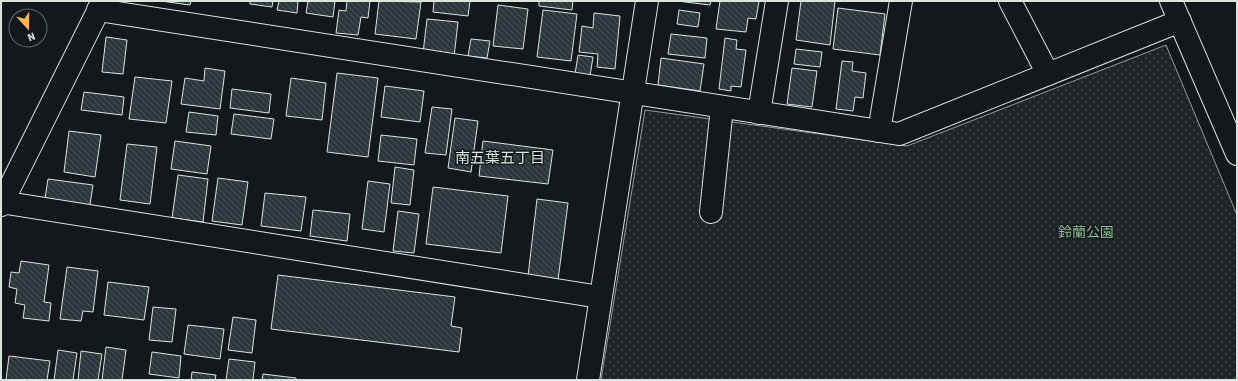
<svg xmlns="http://www.w3.org/2000/svg" width="1238" height="381" font-family="'Source Sans 3','Noto Sans JP',sans-serif">
	<style>
		.park { fill: url(#park-dots); stroke: #939e99 }
		.building { fill: url(#building-back-hatch); stroke: #d8e6dc }
		.lines { fill: none; stroke-linecap: round; stroke-linejoin: round }
		.minor-casing { stroke: #d8e6dc; stroke-width: 24 }
		.minor { stroke: #14181c; stroke-width: 22 }
		.labels { text-anchor: middle; dominant-baseline: central; stroke-width: 3; stroke-linejoin: round; paint-order: stroke }
		.park-label { font-size: 14px; fill: #8ac095; stroke: #14181c }
		.neighbourhood-label { font-size: 15px; fill: #d8e6dc; stroke: #14181c }
	</style>
	<defs>
		<pattern id="park-dots" width="8" height="8" patternUnits="userSpaceOnUse"><rect width="8" height="8" fill="#202428"/><path d="M2 2h.1M6 6h.1" fill="none" stroke="#404447" stroke-width="1.8" stroke-linecap="round"/></pattern>
		<pattern id="building-back-hatch" width="6" height="6" patternUnits="userSpaceOnUse"><rect width="6" height="6" fill="#2c363c"/><path d="M-1 5l2 2M0 0l6 6M5-1l2 2" fill="none" stroke="#4a5358"/></pattern>
	</defs>
	<rect width="100%" height="100%" fill="#14181c"/>
	<polygon class="park" points="1166,45 1237,215 1237,380 601,380 645,110 907,146"/>
	<g class="building">
		<polygon points="161,1 191,1 190,5"/>
		<polygon points="250,1 273,1 272,7 250,4"/>
		<polygon points="279,1 298,1 297,13 277,10"/>
		<polygon points="308,1 335,1 333,17 306,13"/>
		<polygon points="347,1 370,1 368,18 361,17 358,35 336,33 339,10 346,11"/>
		<polygon points="379,1 421,2 416,39 375,34"/>
		<polygon points="434,1 470,1 468,16 433,12"/>
		<polygon points="539,1 573,1 572,10 539,6"/>
		<polygon points="677,1 711,1 710,5"/>
		<polygon points="720,1 759,1 756,19 748,18 746,32 716,29"/>
		<polygon points="801,1 835,1 830,45 796,40"/>
		<polygon points="498,5 528,9 523,49 493,46"/>
		<polygon points="838,8 885,14 880,55 833,49"/>
		<polygon points="543,10 577,14 571,61 537,57"/>
		<polygon points="679,10 700,13 698,27 677,24"/>
		<polygon points="594,13 620,16 615,69 597,67 598,54 579,52 582,26 593,28"/>
		<polygon points="427,19 458,22 454,57 423,53"/>
		<polygon points="671,34 707,38 705,58 668,54"/>
		<polygon points="106,37 127,40 123,74 102,72"/>
		<polygon points="725,38 737,40 736,49 746,50 741,87 731,86 731,91 719,89"/>
		<polygon points="471,39 490,41 487,58 468,56"/>
		<polygon points="796,49 822,52 820,67 794,64"/>
		<polygon points="578,55 593,57 590,76 575,74"/>
		<polygon points="661,58 704,64 700,91 658,85"/>
		<polygon points="842,61 853,62 852,71 866,73 863,98 855,97 853,111 836,109"/>
		<polygon points="205,68 225,71 220,109 181,104 185,78 204,81"/>
		<polygon points="792,68 817,71 812,107 787,104"/>
		<polygon points="337,73 378,78 368,157 327,152"/>
		<polygon points="135,77 172,81 166,123 129,119"/>
		<polygon points="291,78 326,83 322,120 286,116"/>
		<polygon points="385,86 424,91 420,122 381,117"/>
		<polygon points="232,89 271,94 269,113 230,108"/>
		<polygon points="84,92 124,97 122,115 81,110"/>
		<polygon points="432,107 452,109 446,155 425,153"/>
		<polygon points="189,112 218,116 216,135 186,132"/>
		<polygon points="234,114 274,119 271,139 231,134"/>
		<polygon points="455,118 478,121 471,172 448,168"/>
		<polygon points="69,131 101,135 95,177 64,172"/>
		<polygon points="381,135 417,139 414,165 378,161"/>
		<polygon points="175,141 211,146 207,174 171,169"/>
		<polygon points="483,141 553,150 548,184 479,176"/>
		<polygon points="127,144 157,147 150,204 120,200"/>
		<polygon points="395,167 414,170 410,205 391,203"/>
		<polygon points="178,175 208,179 203,222 172,218"/>
		<polygon points="218,178 248,182 242,225 212,221"/>
		<polygon points="48,179 93,185 89,211 44,205"/>
		<polygon points="368,181 390,184 384,232 362,229"/>
		<polygon points="433,187 508,196 501,253 426,244"/>
		<polygon points="265,193 306,197 301,231 261,226"/>
		<polygon points="537,199 568,203 558,280 528,276"/>
		<polygon points="313,210 350,214 347,241 310,236"/>
		<polygon points="398,211 419,214 414,253 393,251"/>
		<polygon points="21,261 49,265 44,302 51,303 49,321 23,318 25,305 15,303 17,289 9,287 11,272 19,273"/>
		<polygon points="67,267 98,271 93,312 83,311 81,321 60,319"/>
		<polygon points="278,275 455,297 451,326 462,328 459,352 271,329"/>
		<polygon points="108,282 149,287 144,320 104,315"/>
		<polygon points="153,307 176,309 172,342 149,340"/>
		<polygon points="233,317 256,320 252,353 228,350"/>
		<polygon points="188,325 224,329 220,359 184,354"/>
		<polygon points="106,347 126,350 122,380 102,380"/>
		<polygon points="58,350 77,353 73,380 54,380"/>
		<polygon points="81,351 102,354 98,380 78,380"/>
		<polygon points="152,352 181,356 179,378 149,374"/>
		<polygon points="9,356 50,361 47,380 6,380"/>
		<polygon points="229,359 255,362 253,380 226,380"/>
		<polygon points="192,372 216,375 215,380 191,380"/>
		<polygon points="263,374 296,378 296,380 262,380"/>
	</g>
	<g class="lines">
		<g class="minor-casing">
			<g id="minor">
				<polyline points="1010,1 1048,74"/>
				<polyline points="1171,1 1237,154"/>
				<polyline points="98,10 899,134 1180,21"/>
				<polyline points="759,113 777,1"/>
				<polyline points="879,131 901,1"/>
				<polyline points="1,202 600,297"/>
				<polyline points="1,205 103,1"/>
				<polyline points="711,212 722,107"/>
				<polyline points="588,380 647,1"/>
			</g>
		</g>
		<use href="#minor" class="minor"/>
	</g>
	<g class="labels">
		<g class="park-label">
			<text x="1086" y="233">鈴蘭公園</text>
		</g>
		<g class="neighbourhood-label">
			<text x="500" y="158">南五葉五丁目</text>
		</g>
	</g>
	<rect width="1238" height="381" fill="none" stroke="#d8e6dc" stroke-width="4"/>
	<g transform="translate(28 28) rotate(159)"><circle r="19" fill="#14181c" stroke="#626a69"/>
	<path d="M0-3L7 15L0 10L-7 15Z" fill="#ffb74d"/>
	<text y="-6" font-size="11" font-weight="bold" text-anchor="middle" fill="#d8e6dc">N</text>
	</g>
</svg>
